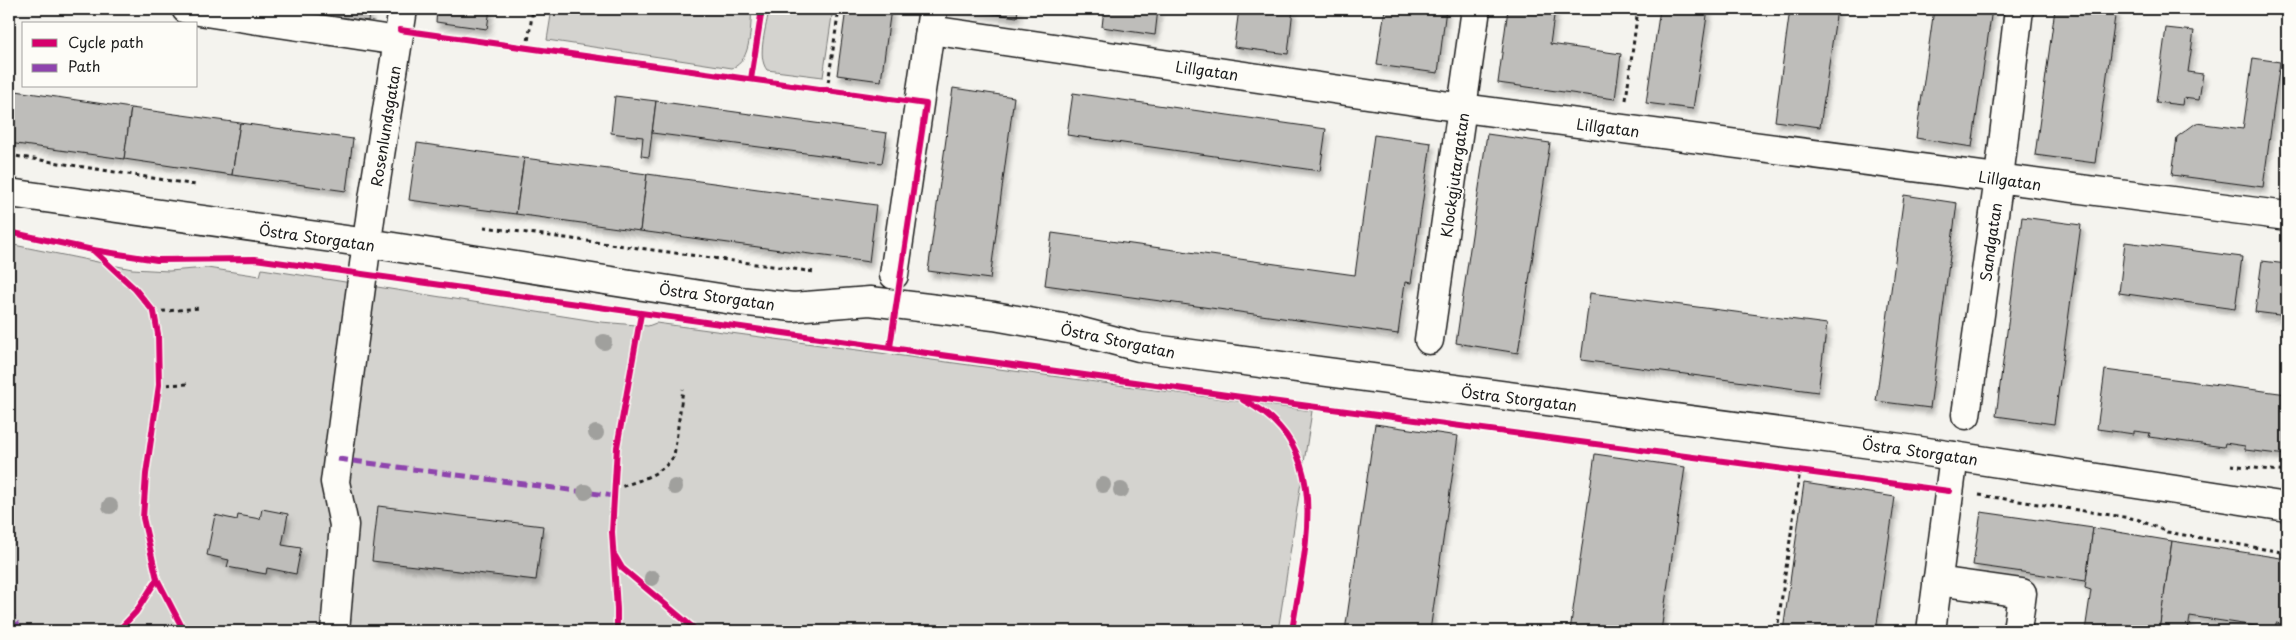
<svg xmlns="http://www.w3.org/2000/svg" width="2296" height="640" font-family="'Playpen Sans',sans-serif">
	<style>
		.green { fill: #d4d3cf; stroke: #787876 }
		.building { fill: #bebdba; stroke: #1c1c1c; filter: url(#shadow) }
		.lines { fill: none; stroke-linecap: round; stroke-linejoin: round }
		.minor-casing { stroke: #1c1c1c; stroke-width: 31 }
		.path { stroke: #1c1c1c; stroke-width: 3; stroke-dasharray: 4 4; stroke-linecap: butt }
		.minor { stroke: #fdfcf7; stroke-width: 28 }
		.quiet { stroke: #8e44ad; stroke-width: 5; stroke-dasharray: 10 5; stroke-linecap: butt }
		.cycleway-casing { stroke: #fdfcf7; stroke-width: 9 }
		.cycleway { stroke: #d6006c; stroke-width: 6 }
		.tree { fill: #a0a09d }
		.labels { text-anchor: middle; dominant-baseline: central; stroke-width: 4; stroke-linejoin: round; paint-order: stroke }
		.street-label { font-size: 15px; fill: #1c1c1c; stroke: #fdfcf7 }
	</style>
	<defs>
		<filter id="shadow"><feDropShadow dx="3" dy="5.5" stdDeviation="2.5" flood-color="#0004"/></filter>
	</defs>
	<rect width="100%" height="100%" fill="#f4f3ee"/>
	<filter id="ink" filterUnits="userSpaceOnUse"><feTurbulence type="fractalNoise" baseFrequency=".02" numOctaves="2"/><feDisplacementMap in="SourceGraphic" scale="10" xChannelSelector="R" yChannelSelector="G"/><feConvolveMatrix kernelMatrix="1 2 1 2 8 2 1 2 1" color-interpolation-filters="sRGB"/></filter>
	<g filter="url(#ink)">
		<g class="green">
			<path d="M552,9H752C750,27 752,61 732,68L547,40Z"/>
			<path d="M769,9H833L823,77L767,70C756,56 767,26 769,9Z"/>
			<polygon points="9,244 132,269 169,271 207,268 260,276 262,269 601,322 648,326 656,323 1312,411 1278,631 9,631"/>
		</g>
		<g class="building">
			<polygon points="275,9 370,9 368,21"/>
			<polygon points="437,9 490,9 487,29 436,22"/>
			<polygon points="846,9 891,9 881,81 837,75"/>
			<polygon points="956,9 1018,9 1017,17"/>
			<polygon points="1104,9 1158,9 1155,35 1102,27"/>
			<polygon points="1239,9 1293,9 1288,54 1234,47"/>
			<polygon points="1385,9 1446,9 1438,73 1377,65"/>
			<polygon points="1508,9 1555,9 1550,44 1621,54 1615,99 1498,83"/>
			<polygon points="1660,9 1708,9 1693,109 1646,103"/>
			<polygon points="1790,9 1837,9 1820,127 1775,121"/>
			<polygon points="1934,9 1992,9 1972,147 1916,138"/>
			<polygon points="2055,9 2116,9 2095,163 2035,155"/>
			<polygon points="2166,28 2194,31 2188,72 2203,74 2199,100 2183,98 2182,105 2156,102"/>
			<polygon points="2253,58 2280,62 2263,187 2172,175 2177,137 2196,123 2243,129"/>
			<polygon points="953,88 1014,97 990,279 928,271"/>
			<polygon points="9,90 131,108 124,159 9,143"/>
			<polygon points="1073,93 1326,129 1320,171 1067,135"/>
			<polygon points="615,96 656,101 649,157 641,156 643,137 611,133"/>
			<polygon points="656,101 887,133 882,163 652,133"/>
			<polygon points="131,108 240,123 232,175 124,159"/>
			<polygon points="240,123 353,139 346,191 232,175"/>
			<polygon points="1487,134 1550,143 1518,353 1456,343"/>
			<polygon points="1374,135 1431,143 1411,283 1405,282 1398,334 1045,285 1052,233 1355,275"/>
			<polygon points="417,143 524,158 516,214 409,200"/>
			<polygon points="524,158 647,174 640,231 516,214"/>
			<polygon points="647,174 876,205 869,262 640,231"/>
			<polygon points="1904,195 1957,203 1930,408 1876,401"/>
			<polygon points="2022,217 2081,225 2054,424 1996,416"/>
			<polygon points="2125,242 2242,257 2235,309 2119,293"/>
			<polygon points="2262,261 2287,264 2287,316 2255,312"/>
			<polygon points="1590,293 1827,324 1818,392 1581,360"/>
			<polygon points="2105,370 2287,394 2287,455 2245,450 2245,446 2225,443 2224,447 2149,437 2150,433 2134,431 2134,434 2097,429"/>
			<polygon points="1375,424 1458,436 1430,631 1345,631"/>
			<polygon points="1595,454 1685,467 1661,631 1570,631"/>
			<polygon points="1804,483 1895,497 1876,631 1783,631"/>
			<polygon points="378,506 543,526 536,580 372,561"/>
			<polygon points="262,509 288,514 282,545 301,548 296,574 267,568 266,574 227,567 229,560 207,555 215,515 237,520 238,515 260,519"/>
			<polygon points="1981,512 2093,528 2086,581 1973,565"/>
			<polygon points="2093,528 2172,541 2159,631 2085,631 2091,590 2085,588"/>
			<polygon points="2172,541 2287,559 2287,625 2276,623 2275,629 2190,616 2188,631 2159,631"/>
		</g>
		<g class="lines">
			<g class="minor-casing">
				<g id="minor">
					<polyline points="186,9 398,41"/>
					<polyline points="930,30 1463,108 2287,216"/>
					<polyline points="9,193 368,243 739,301 793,307 870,301 994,316 1074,330 1139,347 1901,448 2287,507"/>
					<polyline points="894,275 933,9"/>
					<polyline points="1429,340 1476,9"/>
					<polyline points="1966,415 1999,178 2019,9"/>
					<polyline points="1937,581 2022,593 2017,631"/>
					<polyline points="335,631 344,525 335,482 338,459 371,212 403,9"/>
					<polyline points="1931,631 1954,456"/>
				</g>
			</g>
			<g class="path">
				<polyline points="9,10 11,9"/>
				<polyline points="527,48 533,9"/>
				<polyline points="827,90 839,9"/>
				<polyline points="1626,100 1638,9"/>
				<polyline points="9,155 196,185"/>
				<polyline points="484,227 815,272"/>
				<polyline points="154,312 201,308"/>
				<polyline points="159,385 189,384"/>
				<polyline points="2231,465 2287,472"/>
				<path d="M615,489C636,481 661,476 674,456L683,389"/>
				<polyline points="1979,495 2137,519 2167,532 2287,553"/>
				<polyline points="1777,631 1800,470"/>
			</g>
			<use href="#minor" class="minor"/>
			<g class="quiet">
				<polyline points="338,459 614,496"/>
				<polyline points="9,609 21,631"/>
			</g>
			<g class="cycleway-casing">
				<g id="cycleway">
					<polyline points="400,30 926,104 890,347"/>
					<polyline points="751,79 762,9"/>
					<polyline points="9,232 93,250 157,260 255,259 1234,396 1949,491"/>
					<polyline points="93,250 135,289 154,312 158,334 159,385 146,474 143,518 157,579 184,631"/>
					<path d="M1243,400C1337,446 1304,550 1292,631"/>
					<polyline points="615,556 622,568 697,631"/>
					<polyline points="118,631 136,612 157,579"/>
					<polyline points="617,631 617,609 612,532 617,447 641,314"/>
				</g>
			</g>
			<use href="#cycleway" class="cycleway"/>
		</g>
		<g class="tree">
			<circle cx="604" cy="342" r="8"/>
			<circle cx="596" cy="433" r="8"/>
			<circle cx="1103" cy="485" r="8"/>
			<circle cx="675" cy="487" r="8"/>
			<circle cx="1121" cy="490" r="8"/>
			<circle cx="585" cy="492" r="8"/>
			<circle cx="110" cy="506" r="8"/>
			<circle cx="652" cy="578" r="8"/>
		</g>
	</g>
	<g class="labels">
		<g class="street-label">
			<text transform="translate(1207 70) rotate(8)">Lillgatan</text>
			<text transform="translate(385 126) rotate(-81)">Rosenlundsgatan</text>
			<text transform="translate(1608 127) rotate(7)">Lillgatan</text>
			<text transform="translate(1454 175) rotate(-82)">Klockgjutargatan</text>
			<text transform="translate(2010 180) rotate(8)">Lillgatan</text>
			<text transform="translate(317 237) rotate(8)">Östra Storgatan</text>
			<text transform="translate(1990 242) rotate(-82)">Sandgatan</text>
			<text transform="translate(717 296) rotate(8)">Östra Storgatan</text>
			<text transform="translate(1118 340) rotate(12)">Östra Storgatan</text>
			<text transform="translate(1519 398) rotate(7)">Östra Storgatan</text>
			<text transform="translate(1920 451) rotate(8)">Östra Storgatan</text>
		</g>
	</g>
	<rect width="2296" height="640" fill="none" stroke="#fdfcf7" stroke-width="30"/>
	<rect x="15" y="15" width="2266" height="610" fill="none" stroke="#1c1c1c" stroke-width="2" filter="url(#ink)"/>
	<rect x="22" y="22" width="175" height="65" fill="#fdfcf7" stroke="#a3a29f"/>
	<rect x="32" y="39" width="25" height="8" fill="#d6006c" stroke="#a3a29f"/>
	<text x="68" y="48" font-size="15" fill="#1c1c1c">Cycle path</text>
	<rect x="32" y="64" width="25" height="8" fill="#8e44ad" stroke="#a3a29f"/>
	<text x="68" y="72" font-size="15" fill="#1c1c1c">Path</text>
</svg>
